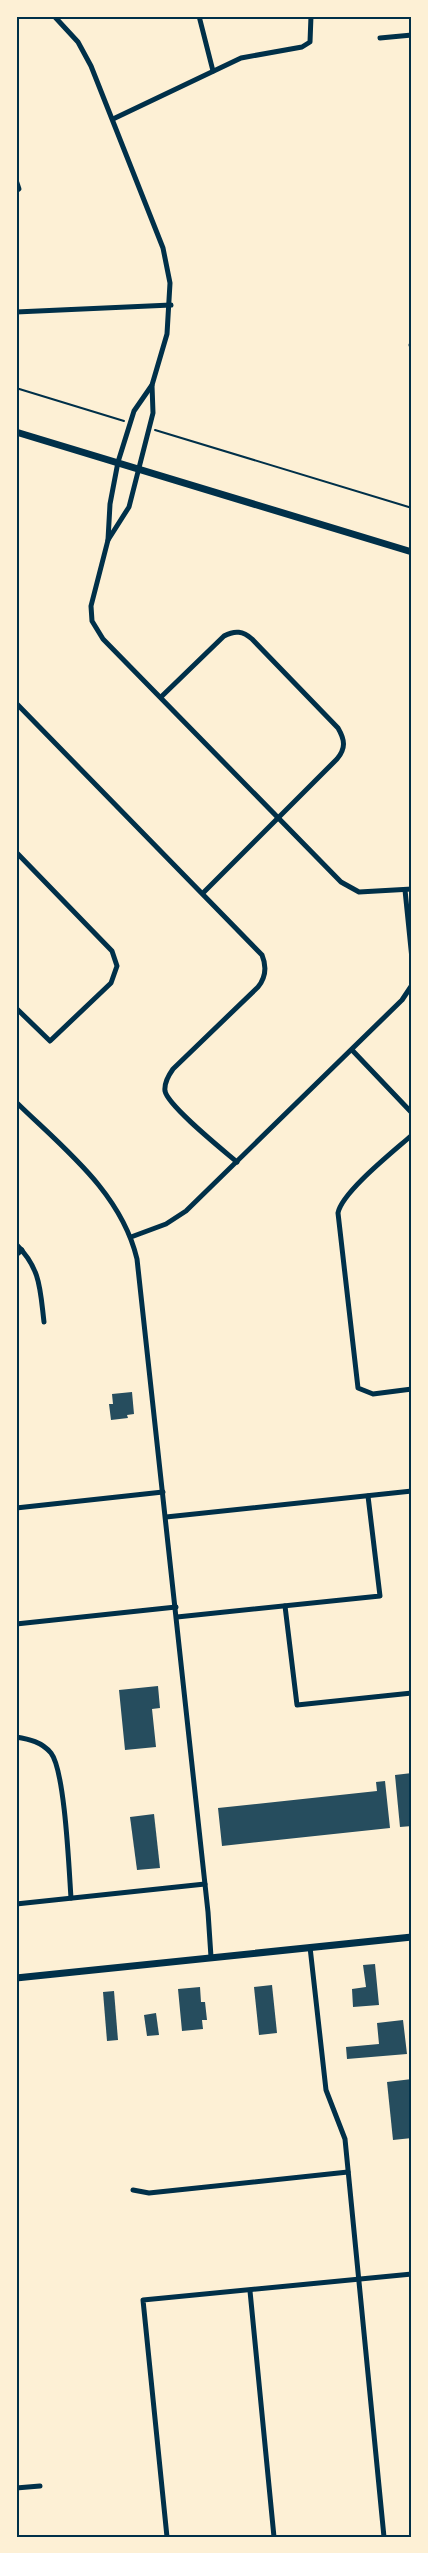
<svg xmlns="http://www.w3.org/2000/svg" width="428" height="2553" font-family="Figtree,sans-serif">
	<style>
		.building { fill: #264d5e }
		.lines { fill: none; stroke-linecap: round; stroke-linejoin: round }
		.path { stroke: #003049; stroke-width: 2 }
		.minor { stroke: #003049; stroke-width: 5 }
		.secondary { stroke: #003049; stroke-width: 7 }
		.neatline { fill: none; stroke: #003049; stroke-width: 2 }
	</style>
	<rect width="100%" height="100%" fill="#fdf0d5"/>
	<g class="building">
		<polygon points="132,1392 134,1414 127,1415 128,1418 111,1420 109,1404 113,1404 112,1394"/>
		<polygon points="158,1686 160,1708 152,1709 156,1747 125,1750 119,1690"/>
		<polygon points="412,1773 412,1826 400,1827 395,1775"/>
		<polygon points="385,1781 390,1828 222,1846 218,1808 377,1791 376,1782"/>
		<polygon points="154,1814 160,1868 137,1870 130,1817"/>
		<polygon points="375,1964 379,2005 353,2007 352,1989 366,1987 363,1965"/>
		<polygon points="272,1985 277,2033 259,2035 254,1987"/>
		<polygon points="200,1987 201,2002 205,2002 207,2020 202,2020 203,2029 182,2031 178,1989"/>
		<polygon points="114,1991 118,2040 107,2041 103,1992"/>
		<polygon points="156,2013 159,2035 147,2036 144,2015"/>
		<polygon points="403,2020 407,2054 347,2059 346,2047 379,2044 377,2023"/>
		<polygon points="412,2079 412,2138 393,2140 387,2082"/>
	</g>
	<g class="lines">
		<g class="path">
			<polyline points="16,388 124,421"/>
			<polyline points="155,430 412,508"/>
		</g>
		<g class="minor">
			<polyline points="54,16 78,42 91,66 163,248 170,283 167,334 152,385 134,411 118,462 110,504 108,540 91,606 92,621 103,639 341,882 359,892 412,889"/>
			<polyline points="199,16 213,71"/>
			<polyline points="380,38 412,35"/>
			<polyline points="113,119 241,58 302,47 310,42 311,16"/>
			<polyline points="16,180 19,189 16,191"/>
			<polyline points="16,312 171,305"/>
			<polyline points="411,345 412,345"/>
			<polyline points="108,540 129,507 153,413 152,385"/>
			<path d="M161,697L224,636C235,630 243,631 252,639L338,728C345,740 346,748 337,759L203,893"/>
			<path d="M16,703L262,955C267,967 266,977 258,987L173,1069C168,1076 164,1083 165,1091C168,1106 223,1150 237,1162"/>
			<polyline points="16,852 112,951 117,966 111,983 50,1041 16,1008"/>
			<polyline points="405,890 412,959"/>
			<polyline points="352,1050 412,1113"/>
			<path d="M16,1102C63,1148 121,1192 137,1259L208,1912L211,1957"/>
			<path d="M412,1135C394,1151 342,1192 338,1213L358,1388L373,1394L412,1389"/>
			<polyline points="131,1237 166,1224 186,1211 402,1000 412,985"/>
			<path d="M16,1244C41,1269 40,1289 44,1322"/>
			<polyline points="16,1255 22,1250"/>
			<polyline points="16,1508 163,1492"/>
			<polyline points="166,1517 412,1491"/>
			<polyline points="285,1606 297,1705 412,1693"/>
			<polyline points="177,1617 380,1596 368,1496"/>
			<polyline points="16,1624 176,1607"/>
			<path d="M16,1737C29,1739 42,1742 51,1753C65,1771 69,1870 71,1898"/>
			<polyline points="16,1904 205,1884"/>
			<polyline points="310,1947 326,2090 345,2139 384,2537"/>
			<polyline points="133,2190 149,2193 348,2172"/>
			<polyline points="250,2291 274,2537"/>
			<polyline points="16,2488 40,2486"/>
			<polyline points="167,2537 143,2300 412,2274"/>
		</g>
		<g class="secondary">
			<polyline points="16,432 412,552"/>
			<polyline points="16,1978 412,1937"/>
		</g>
	</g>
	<rect width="428" height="2553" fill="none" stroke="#fdf0d5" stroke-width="35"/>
	<rect x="18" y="18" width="392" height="2518" class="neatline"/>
</svg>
